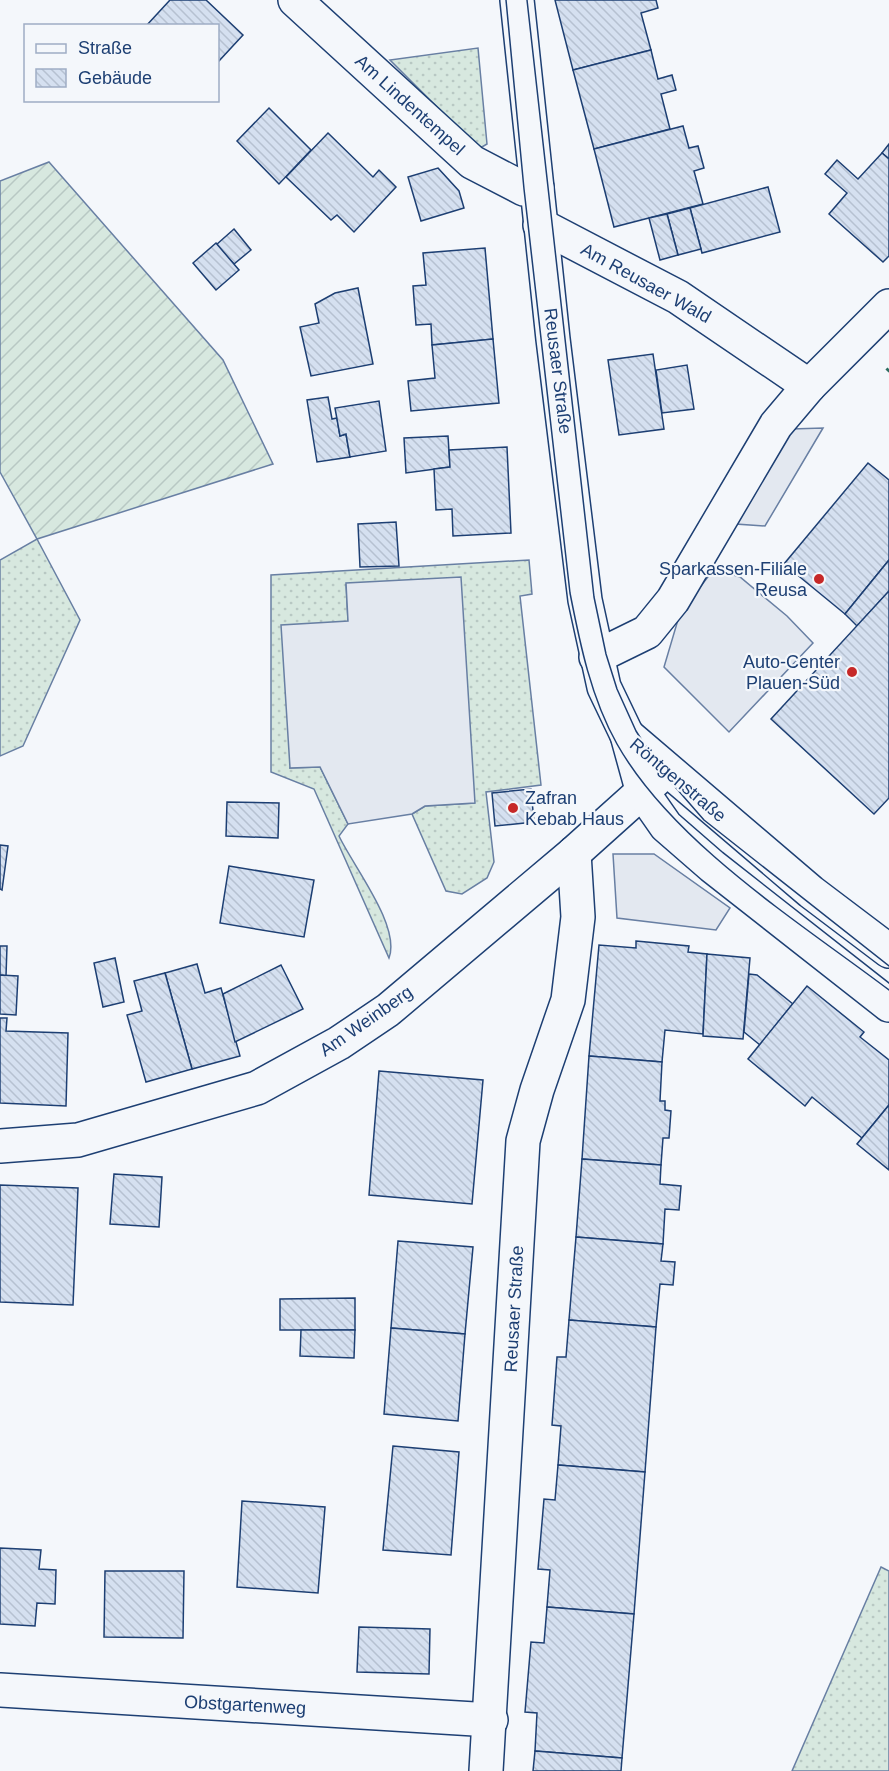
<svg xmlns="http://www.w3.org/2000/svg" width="889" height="1771" font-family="Arial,sans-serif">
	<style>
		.grass { fill: url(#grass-dots); stroke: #687fa3; stroke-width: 1.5 }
		.garden { fill: url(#garden-furrows); stroke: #687fa3; stroke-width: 1.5 }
		.parking { fill: #e3e8f0; stroke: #687fa3; stroke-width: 1.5 }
		.building { fill: url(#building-back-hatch); stroke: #1d3f73; stroke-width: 1.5 }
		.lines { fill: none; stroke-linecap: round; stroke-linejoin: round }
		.street-casing { stroke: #1d3f73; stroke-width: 36 }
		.secondary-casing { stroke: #1d3f73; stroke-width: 36 }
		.street { stroke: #f4f7fb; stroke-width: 33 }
		.secondary { stroke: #f4f7fb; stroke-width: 33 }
		.tram { stroke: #1d3f73; stroke-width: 1.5 }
		.hedge { stroke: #2c6c60; stroke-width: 4.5; stroke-dasharray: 3 4.5; stroke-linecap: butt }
		.poi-dot { fill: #c62828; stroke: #f4f7fb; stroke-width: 2 }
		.labels { text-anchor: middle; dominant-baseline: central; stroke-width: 4.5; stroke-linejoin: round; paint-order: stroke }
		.street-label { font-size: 18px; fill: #1d3f73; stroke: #f4f7fb }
		.poi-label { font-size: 18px; fill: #1d3f73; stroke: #f4f7fb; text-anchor: end }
	</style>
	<defs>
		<pattern id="grass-dots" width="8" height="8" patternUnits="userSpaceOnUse" patternTransform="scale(1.5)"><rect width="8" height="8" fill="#d7e8df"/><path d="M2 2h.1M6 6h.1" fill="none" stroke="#b8c8c3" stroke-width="1.8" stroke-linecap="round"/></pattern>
		<pattern id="garden-furrows" width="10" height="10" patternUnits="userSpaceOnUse" patternTransform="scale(1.5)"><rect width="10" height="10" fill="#d7e8df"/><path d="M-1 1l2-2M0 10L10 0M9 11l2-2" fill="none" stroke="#b8c8c3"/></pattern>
		<pattern id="building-back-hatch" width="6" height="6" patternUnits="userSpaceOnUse" patternTransform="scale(1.5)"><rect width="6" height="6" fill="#d5e0f0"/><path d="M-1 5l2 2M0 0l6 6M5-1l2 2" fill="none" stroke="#b6c1d1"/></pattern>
	</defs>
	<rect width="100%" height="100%" fill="#f4f7fb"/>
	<g class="grass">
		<polygon points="478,48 487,144 482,147 476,146 390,60"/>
		<polygon points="37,539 80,620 23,746 0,756 0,560"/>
		<path d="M529,560L532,594L520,596L541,785L486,792L494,862L487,878L462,894L446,891L412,814L425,806L474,803L346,584L348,621L290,768L320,767L348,824L339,836C353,866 401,926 389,958L314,789L271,772V575Z"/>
		<polygon points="881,1567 889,1571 889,1771 792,1771"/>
	</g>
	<polygon class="garden" points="49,162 223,360 273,464 37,539 0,472 0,181"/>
	<g class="parking">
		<polygon points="823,428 765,526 736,524 791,429"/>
		<polygon points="714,569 740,577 787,616 813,643 729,732 664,667 680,613"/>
		<polygon points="461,577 475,803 425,806 412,814 348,824 320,767 290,768 281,625 348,621 346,583"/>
		<polygon points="613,854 654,854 730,908 716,930 617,918"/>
	</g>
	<g class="building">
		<polygon points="170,0 206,0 243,35 218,62 218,26 146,26"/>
		<polygon points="555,0 656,0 658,8 641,13 651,50 573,70"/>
		<polygon points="651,50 658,79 672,75 676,90 661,94 670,129 594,149 573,70"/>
		<polygon points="269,108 311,150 279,184 237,141"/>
		<polygon points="683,126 689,148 698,146 704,168 694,171 703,204 614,227 594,149"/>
		<polygon points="328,133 373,177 379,170 396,187 354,232 337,215 331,220 286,177"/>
		<polygon points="889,144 889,159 882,153"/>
		<polygon points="882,153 889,159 889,256 883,262 829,214 847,193 825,174 837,160 858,179"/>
		<polygon points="438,168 459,191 464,208 421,221 408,177"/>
		<polygon points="768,187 780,232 702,253 690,208"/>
		<polygon points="690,208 701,249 678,255 667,214"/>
		<polygon points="667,214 678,255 660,260 649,218"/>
		<polygon points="234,229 251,250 234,264 216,245"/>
		<polygon points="216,243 239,270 216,290 193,263"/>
		<polygon points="485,248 493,339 432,345 431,324 416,325 413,286 426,285 423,253"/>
		<polygon points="358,288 373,364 311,376 300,327 319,323 315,304 335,293"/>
		<polygon points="493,339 499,403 411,411 408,381 435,378 432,345"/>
		<polygon points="653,354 664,429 619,435 608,360"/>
		<polygon points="687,365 694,409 662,413 656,370"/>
		<polygon points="328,397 332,419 337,418 340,436 346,434 350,457 317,462 307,400"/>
		<polygon points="379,401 386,451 350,457 346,434 340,436 335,408"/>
		<polygon points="448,436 450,467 406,473 404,438"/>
		<polygon points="507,447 511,533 453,536 452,509 436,510 434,469 450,467 449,450"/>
		<polygon points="868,463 889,480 889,560 845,614 784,564"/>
		<polygon points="396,522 399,566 360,567 358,524"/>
		<polygon points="889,560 889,591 857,626 845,614"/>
		<polygon points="889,591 889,798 874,814 771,719"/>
		<polygon points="531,789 534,822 495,826 492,793"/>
		<polygon points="227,802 279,803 278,838 226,836"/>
		<polygon points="0,845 8,846 2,890 0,889"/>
		<polygon points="229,866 314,880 304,937 220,923"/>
		<polygon points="636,941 689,946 688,952 707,954 703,1034 665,1030 662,1062 589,1056 599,945 636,948"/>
		<polygon points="0,946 7,946 6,976 0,975"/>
		<polygon points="707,954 750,958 743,1039 703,1036"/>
		<polygon points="115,958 124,1002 103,1007 94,963"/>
		<polygon points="197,964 205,993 221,988 240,1056 192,1069 165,973"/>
		<polygon points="281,965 303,1009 235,1042 223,994"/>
		<polygon points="165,973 192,1069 146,1082 127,1015 142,1011 134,981"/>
		<polygon points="749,974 757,975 793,1004 760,1045 744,1032"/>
		<polygon points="0,975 18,976 16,1015 0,1014"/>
		<polygon points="807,986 864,1032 860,1037 889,1060 889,1105 862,1138 812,1097 805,1106 748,1059"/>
		<polygon points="0,1018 7,1018 6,1031 68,1033 66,1106 0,1103"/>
		<polygon points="589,1056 662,1062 660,1101 665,1101 665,1110 671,1111 669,1138 663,1138 661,1165 582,1159"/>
		<polygon points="379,1071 483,1080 472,1204 369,1195"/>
		<polygon points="889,1105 889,1170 857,1144"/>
		<polygon points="582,1159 661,1165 660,1184 681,1186 679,1210 665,1209 663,1244 576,1237"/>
		<polygon points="114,1174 162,1177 159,1227 110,1224"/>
		<polygon points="0,1185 78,1188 73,1305 0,1302"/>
		<polygon points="576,1237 663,1244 661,1261 675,1262 673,1285 660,1284 656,1327 569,1320"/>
		<polygon points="398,1241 473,1247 465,1334 391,1328"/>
		<polygon points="355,1298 355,1330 280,1330 280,1299"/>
		<polygon points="569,1320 656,1327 645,1472 558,1465 561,1426 552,1425 557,1357 566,1357"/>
		<polygon points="391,1328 465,1334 458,1421 384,1414"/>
		<polygon points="301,1330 355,1330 354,1358 300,1356"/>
		<polygon points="393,1446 459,1452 451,1555 383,1550"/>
		<polygon points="558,1465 645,1472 634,1614 547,1607 550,1570 538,1569 544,1499 555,1500"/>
		<polygon points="242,1501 325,1507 318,1593 237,1587"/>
		<polygon points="0,1548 41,1550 39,1569 56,1570 55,1604 37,1603 35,1626 0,1624"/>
		<polygon points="105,1571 184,1571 183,1638 104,1637"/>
		<polygon points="547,1607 634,1614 622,1758 535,1751 537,1713 525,1712 531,1642 544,1643"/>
		<polygon points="359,1627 430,1629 429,1674 357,1672"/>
		<polygon points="535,1751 622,1758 621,1771 533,1771"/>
	</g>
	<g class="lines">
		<g class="street-casing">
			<g id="street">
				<polyline points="295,0 472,162 524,189 537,188"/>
				<polyline points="540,225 678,297 809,386 889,306"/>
				<polyline points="596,657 647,632 673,600 776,425 809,386"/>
				<polyline points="0,1146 78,1140 257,1088 339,1043 388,1010 574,853 662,774"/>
				<polyline points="0,1690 491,1720"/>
				<polyline points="486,1771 523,1141 537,1090 568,1000 578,917 574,853"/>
			</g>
		</g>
		<g class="secondary-casing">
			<g id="secondary">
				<polyline points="517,0 553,339 585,600 604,687 627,735 643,793 666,826 712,866 889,1005"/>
				<polyline points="627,735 811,892 889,951"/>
			</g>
		</g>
		<use href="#street" class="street"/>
		<use href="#secondary" class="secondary"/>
		<g class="tram">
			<path d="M506,0L524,189L570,593C580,644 591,698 617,744C673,843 799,922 889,990"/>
			<polyline points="527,0 594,597 606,654 617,689 636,731 663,773 704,820 889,966"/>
		</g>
		<polyline class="hedge" points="887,371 889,369"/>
	</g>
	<g class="poi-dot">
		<circle cx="819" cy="579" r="6"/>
		<circle cx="852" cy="672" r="6"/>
		<circle cx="513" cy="808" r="6"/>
	</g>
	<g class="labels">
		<g class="street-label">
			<text transform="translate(410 105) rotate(42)">Am Lindentempel</text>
			<text transform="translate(646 283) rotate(29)">Am Reusaer Wald</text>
			<text transform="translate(558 371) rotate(83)">Reusaer Straße</text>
			<text transform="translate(678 780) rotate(40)">Röntgenstraße</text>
			<text transform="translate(366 1021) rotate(-35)">Am Weinberg</text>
			<text transform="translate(514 1309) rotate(-87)">Reusaer Straße</text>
			<text transform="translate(245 1705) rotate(3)">Obstgartenweg</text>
		</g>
		<g class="poi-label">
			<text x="807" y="569">Sparkassen-Filiale<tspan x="807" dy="21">Reusa</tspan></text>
			<text x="840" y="662">Auto-Center<tspan x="840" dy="21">Plauen-Süd</tspan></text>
			<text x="525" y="798" text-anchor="start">Zafran<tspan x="525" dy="21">Kebab Haus</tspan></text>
		</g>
	</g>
	<rect x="24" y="24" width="195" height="78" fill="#f4f7fb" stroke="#9eadc5" stroke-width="1.5"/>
	<rect x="36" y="44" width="30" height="9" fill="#f4f7fb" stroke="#9eadc5" stroke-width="1.5"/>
	<text x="78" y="54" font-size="18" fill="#1d3f73">Straße</text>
	<rect x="36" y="69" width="30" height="18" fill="url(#building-back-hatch)" stroke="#9eadc5" stroke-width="1.5"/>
	<text x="78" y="84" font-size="18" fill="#1d3f73">Gebäude</text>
</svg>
